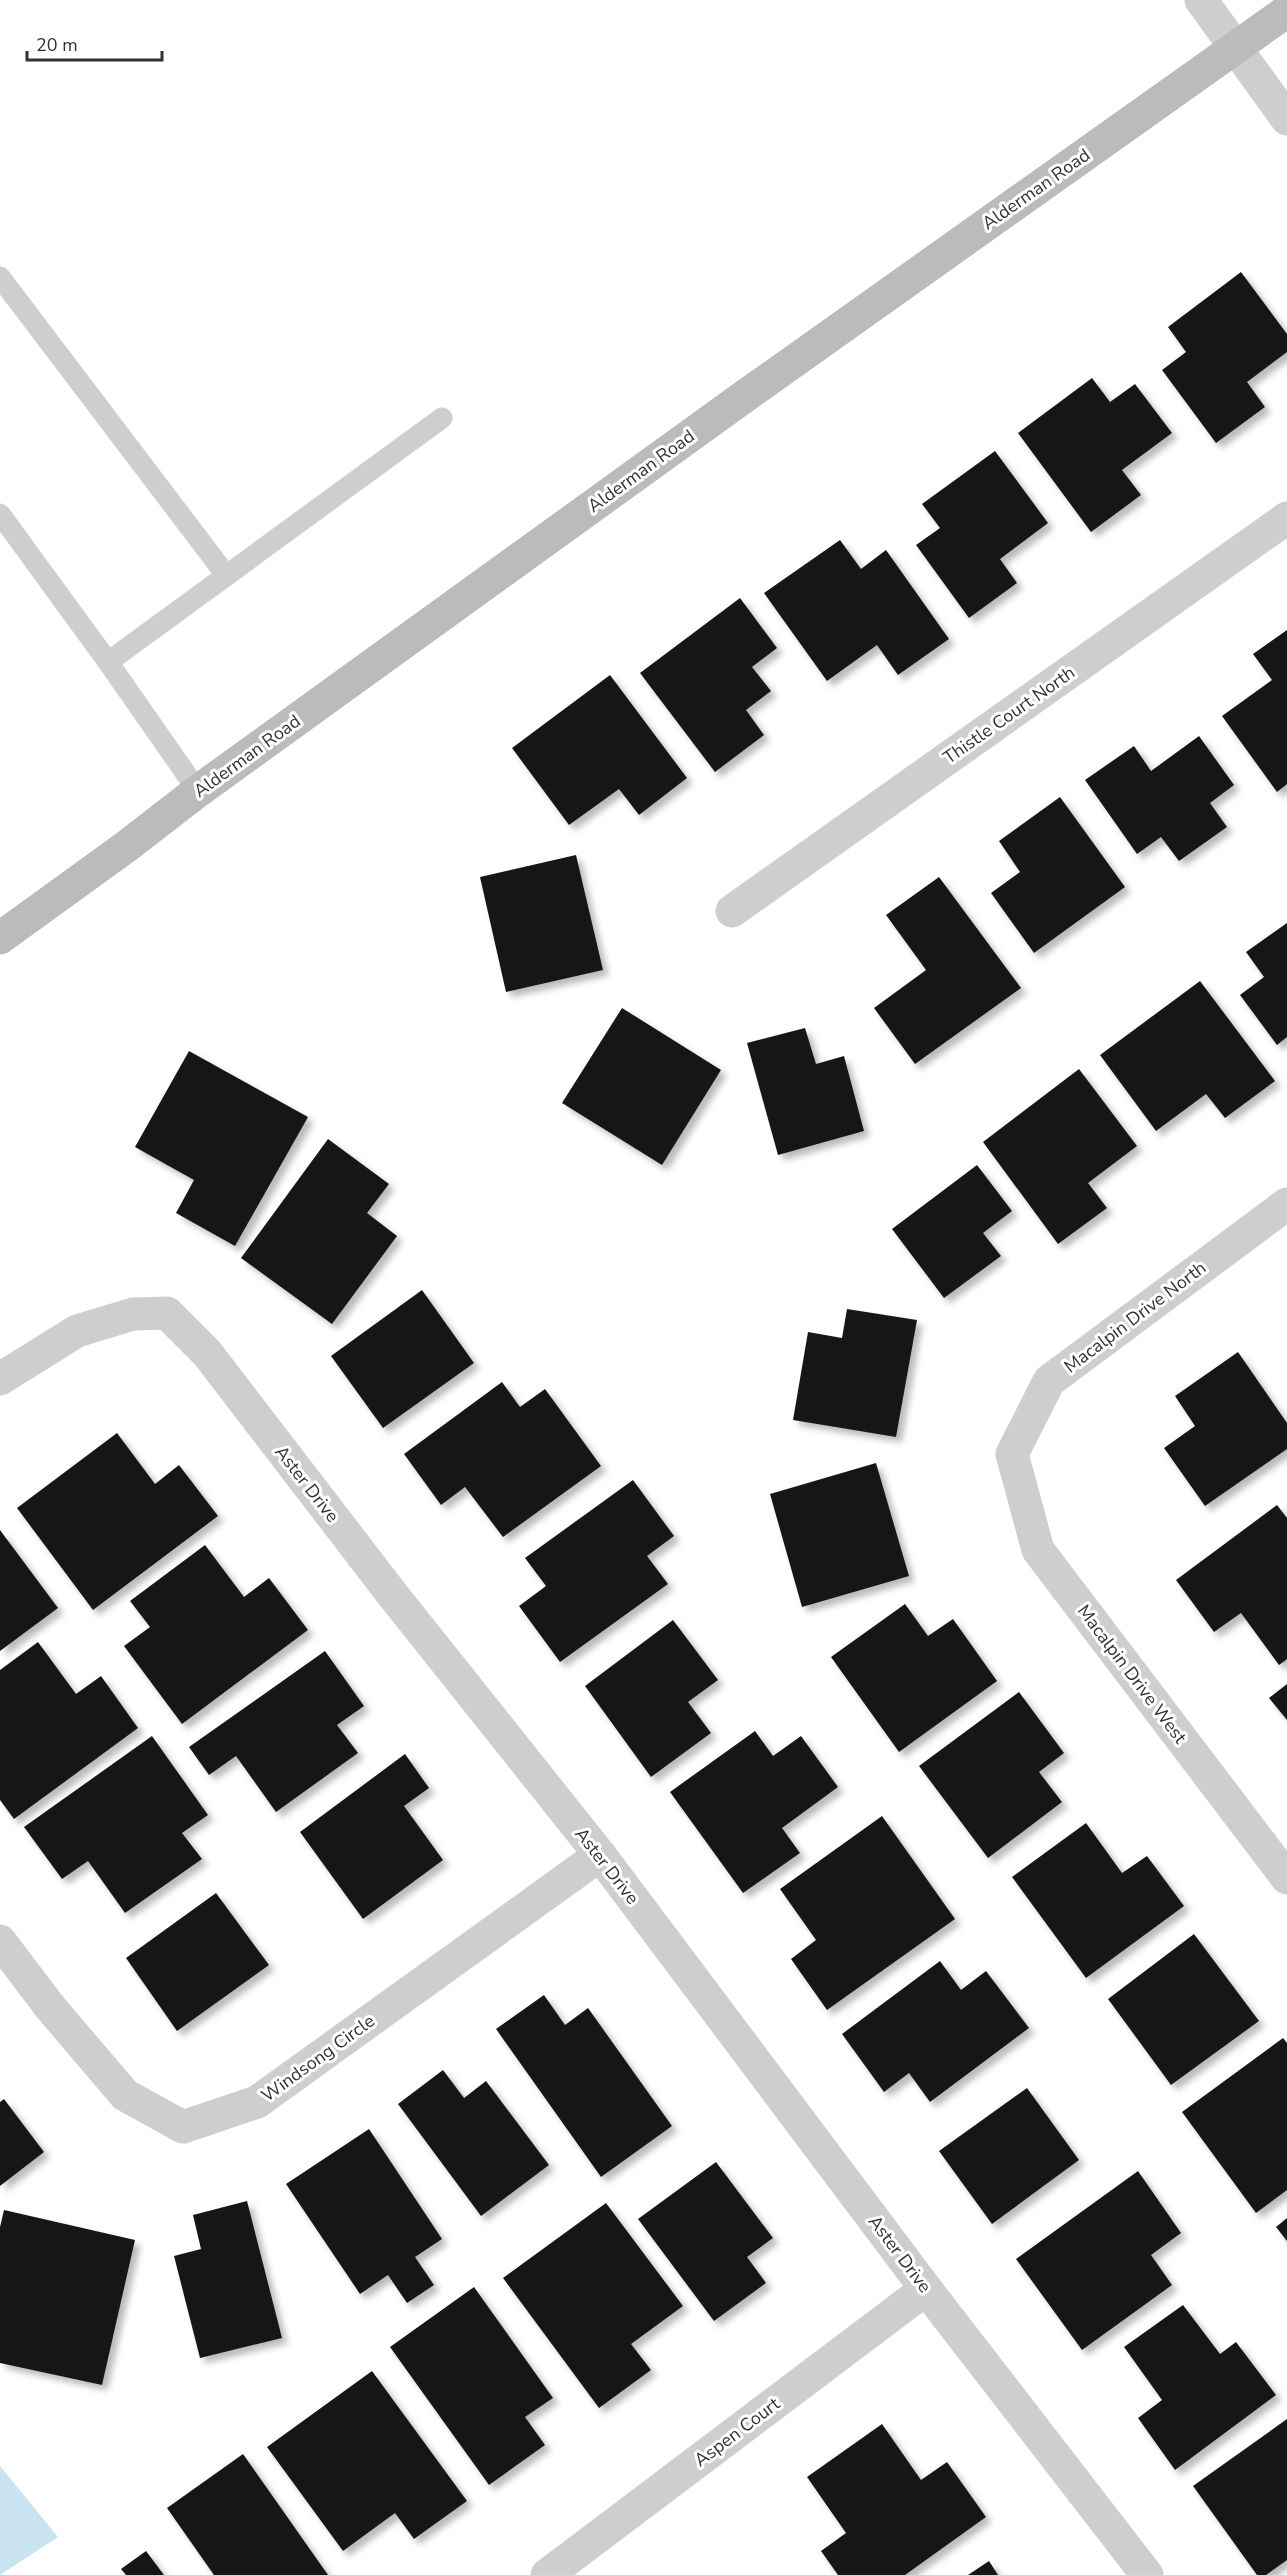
<svg xmlns="http://www.w3.org/2000/svg" width="1287" height="2575" font-family="'Nunito Sans',sans-serif">
	<style>
		.water { fill: #cae3f0 }
		.building { fill: #181818; filter: url(#shadow) }
		.lines { fill: none; stroke-linecap: round; stroke-linejoin: round }
		.lane { stroke: #cecece; stroke-width: 21 }
		.street { stroke: #cecece; stroke-width: 33 }
		.secondary { stroke: #bbb; stroke-width: 33 }
		.labels { text-anchor: middle; dominant-baseline: central; stroke-width: 6; stroke-linejoin: round; paint-order: stroke }
		.street-label { font-size: 18px; fill: #313131; stroke: #fff }
	</style>
	<defs>
		<filter id="shadow"><feDropShadow dx="5.5" dy="5.5" stdDeviation="3" flood-color="#0004"/></filter>
	</defs>
	<rect width="100%" height="100%" fill="#fff"/>
	<polygon class="water" points="0,2466 58,2537 0,2575"/>
	<g class="building">
		<polygon points="1241,272 1287,334 1287,352 1247,382 1265,407 1216,443 1162,370 1186,352 1168,327"/>
		<polygon points="1092,378 1110,402 1135,384 1172,433 1122,470 1141,495 1091,532 1018,433"/>
		<polygon points="995,451 1048,523 1000,559 1017,583 969,618 916,545 940,528 922,504"/>
		<polygon points="840,540 861,569 886,550 949,639 898,675 877,645 827,681 764,593"/>
		<polygon points="740,598 777,648 752,667 771,691 746,710 764,735 715,772 640,673"/>
		<polygon points="1287,630 1287,784 1277,792 1222,716 1272,680 1253,654"/>
		<polygon points="610,675 687,778 639,815 619,789 569,825 512,748"/>
		<polygon points="1199,736 1234,785 1210,803 1227,827 1179,861 1161,837 1137,854 1085,780 1134,746 1151,771"/>
		<polygon points="1060,797 1125,887 1034,953 991,893 1020,872 999,841"/>
		<polygon points="576,855 603,970 506,992 480,877"/>
		<polygon points="939,877 1021,988 915,1064 874,1008 926,970 886,915"/>
		<polygon points="1287,923 1287,1037 1277,1045 1240,995 1264,977 1246,952"/>
		<polygon points="1200,981 1275,1081 1225,1118 1206,1094 1156,1131 1100,1055"/>
		<polygon points="622,1008 721,1070 662,1165 562,1103"/>
		<polygon points="805,1028 816,1064 844,1056 864,1131 778,1155 747,1043"/>
		<polygon points="189,1051 308,1117 235,1246 176,1213 194,1180 135,1147"/>
		<polygon points="1079,1069 1137,1146 1088,1183 1107,1208 1058,1244 983,1142"/>
		<polygon points="328,1139 389,1184 367,1213 397,1236 332,1324 241,1258"/>
		<polygon points="977,1165 1012,1211 983,1233 1001,1256 944,1298 892,1229"/>
		<polygon points="422,1290 474,1363 383,1428 331,1356"/>
		<polygon points="847,1309 917,1320 896,1437 793,1420 808,1332 842,1338"/>
		<polygon points="1238,1352 1287,1423 1287,1449 1205,1506 1164,1448 1195,1426 1175,1396"/>
		<polygon points="502,1382 520,1407 545,1389 601,1466 503,1537 465,1487 441,1505 404,1454"/>
		<polygon points="117,1433 155,1484 179,1465 218,1516 93,1610 17,1508"/>
		<polygon points="876,1463 909,1576 802,1607 770,1494"/>
		<polygon points="633,1480 674,1536 647,1556 668,1584 560,1662 519,1606 546,1586 525,1558"/>
		<polygon points="1277,1505 1287,1518 1287,1659 1279,1665 1241,1613 1214,1632 1176,1580"/>
		<polygon points="0,1530 58,1608 0,1651"/>
		<polygon points="205,1545 244,1597 269,1578 308,1630 182,1724 124,1646 150,1627 130,1601"/>
		<polygon points="905,1604 928,1636 953,1619 997,1681 899,1752 831,1657"/>
		<polygon points="673,1620 718,1680 688,1702 711,1733 651,1777 585,1686"/>
		<polygon points="38,1642 76,1694 101,1676 138,1728 14,1819 0,1800 0,1670"/>
		<polygon points="325,1651 364,1706 337,1725 358,1753 276,1812 236,1756 209,1775 189,1747"/>
		<polygon points="1287,1684 1287,1720 1269,1698"/>
		<polygon points="1019,1692 1064,1753 1039,1772 1062,1802 988,1858 919,1766"/>
		<polygon points="755,1731 773,1756 801,1736 838,1787 782,1828 800,1853 743,1893 670,1792"/>
		<polygon points="152,1736 208,1815 182,1833 202,1859 125,1913 88,1861 62,1879 24,1827"/>
		<polygon points="405,1754 429,1788 404,1806 443,1860 363,1919 300,1832"/>
		<polygon points="882,1816 955,1919 827,2010 791,1959 816,1940 780,1889"/>
		<polygon points="1086,1823 1122,1873 1147,1856 1184,1906 1086,1978 1012,1877"/>
		<polygon points="216,1893 269,1965 177,2031 126,1958"/>
		<polygon points="1194,1934 1259,2021 1171,2085 1108,1999"/>
		<polygon points="940,1961 961,1990 986,1971 1029,2028 930,2102 909,2073 884,2092 842,2034"/>
		<polygon points="544,1995 565,2025 588,2008 672,2126 601,2177 496,2029"/>
		<polygon points="1283,2038 1287,2043 1287,2190 1256,2213 1182,2112"/>
		<polygon points="443,2070 464,2098 486,2081 549,2165 481,2216 398,2104"/>
		<polygon points="1027,2088 1079,2160 992,2224 939,2151"/>
		<polygon points="4,2099 44,2152 0,2186 0,2102"/>
		<polygon points="369,2129 442,2239 415,2257 434,2285 407,2303 388,2275 360,2294 286,2184"/>
		<polygon points="716,2162 773,2238 747,2257 766,2283 714,2321 638,2219"/>
		<polygon points="1138,2171 1181,2233 1151,2255 1172,2285 1082,2350 1016,2259"/>
		<polygon points="247,2201 282,2338 200,2358 174,2256 201,2249 193,2215"/>
		<polygon points="606,2203 683,2306 631,2344 651,2370 599,2408 503,2278"/>
		<polygon points="4,2210 135,2240 102,2385 0,2363 0,2227"/>
		<polygon points="1287,2218 1287,2241 1276,2227"/>
		<polygon points="474,2287 553,2398 525,2417 545,2445 489,2485 390,2347"/>
		<polygon points="1183,2305 1220,2354 1236,2342 1276,2395 1175,2470 1138,2418 1162,2400 1124,2347"/>
		<polygon points="372,2371 467,2501 414,2539 395,2513 343,2551 267,2447"/>
		<polygon points="1287,2419 1287,2560 1266,2575 1257,2575 1193,2486"/>
		<polygon points="882,2424 921,2480 947,2462 986,2517 905,2575 838,2575 821,2551 846,2533 807,2477"/>
		<polygon points="243,2454 328,2575 214,2575 167,2508"/>
		<polygon points="146,2551 164,2575 126,2575 121,2569"/>
		<polygon points="989,2561 998,2575 968,2575"/>
	</g>
	<g class="lines">
		<g class="lane">
			<polyline points="0,277 226,575"/>
			<polyline points="0,514 108,662"/>
			<polyline points="198,791 108,662 442,418"/>
		</g>
		<g class="street">
			<polyline points="1201,0 1287,119"/>
			<polyline points="732,911 1287,518"/>
			<polyline points="1287,1204 1049,1381 1012,1454 1038,1550 1287,1878"/>
			<polyline points="0,1379 77,1331 133,1314 167,1313 207,1353 392,1594 600,1855 926,2289 1147,2575"/>
			<polyline points="0,1941 50,2007 125,2095 183,2127 257,2102 600,1855"/>
			<polyline points="547,2575 926,2289"/>
		</g>
		<polyline class="secondary" points="0,938 127,846 198,791 745,396 1287,11"/>
	</g>
	<g class="labels">
		<g class="street-label">
			<text transform="translate(1036 189) rotate(-35)">Alderman Road</text>
			<text transform="translate(641 471) rotate(-36)">Alderman Road</text>
			<text transform="translate(1009 715) rotate(-35)">Thistle Court North</text>
			<text transform="translate(247 756) rotate(-36)">Alderman Road</text>
			<text transform="translate(1135 1317) rotate(-37)">Macalpin Drive North</text>
			<text transform="translate(307 1484) rotate(52)">Aster Drive</text>
			<text transform="translate(1132 1674) rotate(53)">Macalpin Drive West</text>
			<text transform="translate(607 1866) rotate(52)">Aster Drive</text>
			<text transform="translate(318 2058) rotate(-36)">Windsong Circle</text>
			<text transform="translate(900 2254) rotate(53)">Aster Drive</text>
			<text transform="translate(737 2432) rotate(-37)">Aspen Court</text>
		</g>
	</g>
	<path d="M27 51v9h135v-9" fill="none" stroke="#313131" stroke-width="3"/>
	<text x="36" y="51" font-size="18" fill="#313131" stroke="#ffffff" stroke-width="4.5" paint-order="stroke">20 m</text>
</svg>
